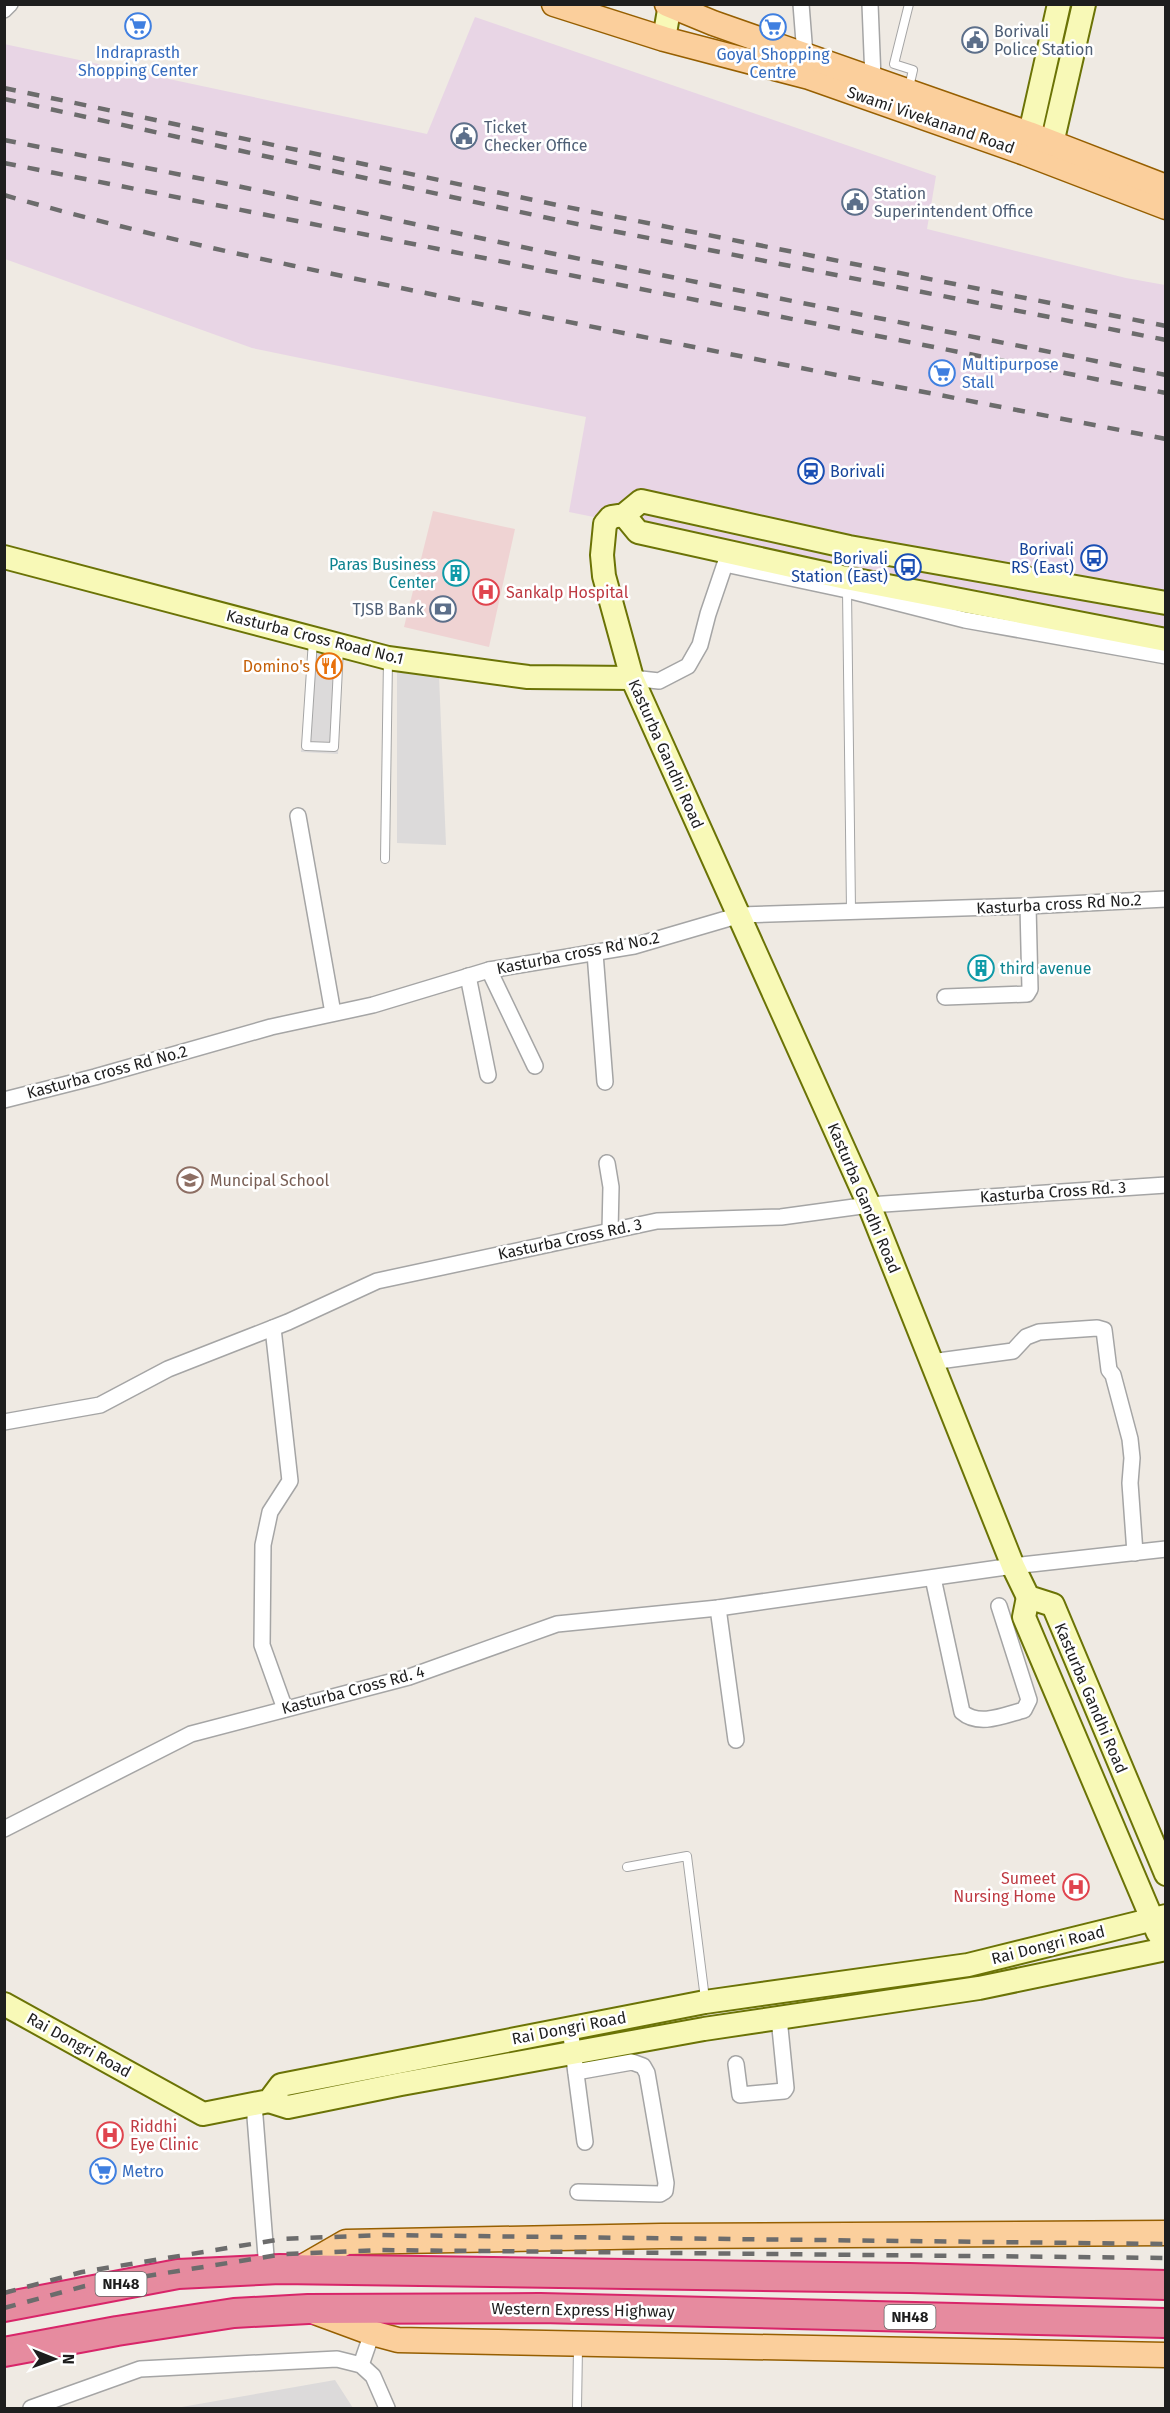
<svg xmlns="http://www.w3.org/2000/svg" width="1170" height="2413" font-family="'Fira Sans',sans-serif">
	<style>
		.residential { fill: #dcdada }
		.commercial { fill: #efd3d3 }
		.industrial { fill: #e8d5e5 }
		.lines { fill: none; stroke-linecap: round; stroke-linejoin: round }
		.lane-casing { stroke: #a5a5a5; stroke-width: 10 }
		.street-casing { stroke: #a5a5a5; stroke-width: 18 }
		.secondary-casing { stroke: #6b7306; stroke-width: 26 }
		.primary-casing { stroke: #965f01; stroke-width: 27 }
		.highway-casing { stroke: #d82569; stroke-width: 32 }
		.lane { stroke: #fff; stroke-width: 8 }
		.street { stroke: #fff; stroke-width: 15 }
		.secondary { stroke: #f8f9b7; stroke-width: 22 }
		.primary { stroke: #fbcf9c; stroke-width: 24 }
		.highway { stroke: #e68b9f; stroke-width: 28 }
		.rail { stroke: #6c6c6c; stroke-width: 4.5; stroke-dasharray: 12 12; stroke-linecap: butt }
		.labels { text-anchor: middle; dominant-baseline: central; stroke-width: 5; stroke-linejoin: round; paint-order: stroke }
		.shield { fill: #fff; stroke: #626262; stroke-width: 1.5 }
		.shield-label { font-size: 15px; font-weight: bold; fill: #1e1e1e }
		.service-label { font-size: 16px; fill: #4e5e75; stroke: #fff; text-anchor: start }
		.shop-label { font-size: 16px; fill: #366cbe; stroke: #fff }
		.street-label { font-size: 16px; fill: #1e1e1e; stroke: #fff }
		.transit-label { font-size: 16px; fill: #164399; stroke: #fff; text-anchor: end }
		.culture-label { font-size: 16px; fill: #0d838f; stroke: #fff; text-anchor: end }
		.health-label { font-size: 16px; fill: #be3a42; stroke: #fff; text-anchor: start }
		.food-label { font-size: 16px; fill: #c56008; stroke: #fff; text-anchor: end }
		.education-label { font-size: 16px; fill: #785e54; stroke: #fff; text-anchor: start }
	</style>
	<rect width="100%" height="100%" fill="#efeae3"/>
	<g class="residential">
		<polygon points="308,647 343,653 338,754 301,752"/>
		<polygon points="397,666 439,676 446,845 397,843"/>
		<polygon points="335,2380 353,2408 176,2408"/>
	</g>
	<polygon class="commercial" points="433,511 515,529 489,647 404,627"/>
	<polygon class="industrial" points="475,17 936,176 927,229 1126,278 1165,285 1165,632 569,512 586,417 252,348 5,259 4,44 427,134"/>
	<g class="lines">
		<g class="lane-casing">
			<g id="lane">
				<polyline points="909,87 913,70 894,64 909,4"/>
				<polyline points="847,590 851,910"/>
				<polyline points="313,640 306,746 334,747 339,648"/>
				<polyline points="385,859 388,659"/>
				<polyline points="627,1867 687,1856 705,1999"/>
				<polyline points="577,2408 578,2348"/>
			</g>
		</g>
		<g class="street-casing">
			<g id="street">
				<polyline points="801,4 805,55"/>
				<polyline points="870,4 873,79"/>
				<polyline points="4,10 10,4"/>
				<polyline points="632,678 659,681 688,666 700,645 708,614 725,564 847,590 965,620 1166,656"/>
				<polyline points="298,816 333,1013"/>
				<polyline points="595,953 605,1082"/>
				<polyline points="489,970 535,1066"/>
				<polyline points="468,976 488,1075"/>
				<polyline points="945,997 1027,994 1030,989 1028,906"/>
				<polyline points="4,1100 95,1077 271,1027 373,1005 489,970 634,946 740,915 1028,906 1166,899"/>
				<polyline points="607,1163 611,1187 610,1231"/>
				<polyline points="273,1328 290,1481 270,1512 263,1545 262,1645 285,1709"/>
				<polyline points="931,1362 1013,1351 1026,1337 1039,1332 1097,1328 1104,1330 1109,1370 1113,1375 1130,1439 1132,1458 1130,1483 1135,1553"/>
				<polyline points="4,1422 100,1405 168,1369 288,1322 377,1281 657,1221 781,1217 869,1205 1166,1185"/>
				<path d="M933,1578L962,1712C979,1727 1005,1715 1024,1710L1029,1700L999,1606"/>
				<polyline points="718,1608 736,1740"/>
				<polyline points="4,1829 191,1734 409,1677 557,1624 718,1608 1013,1566 1166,1549"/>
				<polyline points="570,2028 585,2142"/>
				<polyline points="736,2064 740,2095 784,2091 786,2088 779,2018"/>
				<polyline points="576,2072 632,2062 643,2066 647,2073 666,2183 665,2191 660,2194 578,2192"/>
				<polyline points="254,2104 267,2269"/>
				<polyline points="361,2365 372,2333"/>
				<polyline points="31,2408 140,2369 337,2359 361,2365 373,2376 387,2408"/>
			</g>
		</g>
		<g class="secondary-casing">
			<g id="secondary">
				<polyline points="664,39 670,4"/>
				<polyline points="1026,151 1059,4"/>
				<polyline points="1048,161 1084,4"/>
				<polyline points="624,515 638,532 846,578 1166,640"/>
				<polyline points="4,557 388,658 528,677 632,678"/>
				<polyline points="1166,603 849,547 641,501 624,515 611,517 605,524 602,555 604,576 632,678 869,1205 1013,1566 1028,1597 1053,1605 1166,1874"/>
				<polyline points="1028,1597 1024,1617 1158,1933"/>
				<polyline points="4,2004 203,2114 269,2101 281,2085 705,2002 968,1965 1166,1916"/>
				<polyline points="269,2101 288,2107 401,2084 704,2029 979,1988 1166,1949"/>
			</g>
		</g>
		<g class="primary-casing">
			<g id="primary">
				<polyline points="554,4 664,39 809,77 1025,153 1166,207"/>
				<polyline points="667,4 713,23 1029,134 1166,187"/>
				<polyline points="299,2269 346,2242 661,2236 1166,2233"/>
				<polyline points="315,2312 372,2333 398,2340 1166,2355"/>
			</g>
		</g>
		<g class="highway-casing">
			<g id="highway">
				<polyline points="4,2307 178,2274 280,2269 910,2278 1166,2285"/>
				<polyline points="4,2352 117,2331 234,2313 308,2309 540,2308 1166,2323"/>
			</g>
		</g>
		<use href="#lane" class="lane"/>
		<use href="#street" class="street"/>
		<use href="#secondary" class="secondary"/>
		<use href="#primary" class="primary"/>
		<use href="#highway" class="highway"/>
		<g class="rail">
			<polyline points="4,88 562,206 1166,326"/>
			<polyline points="4,99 557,220 1166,340"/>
			<polyline points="4,140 223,183 550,253 1166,375"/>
			<polyline points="4,163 1166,393"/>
			<path d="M4,195C160,240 317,271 475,303C705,350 935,394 1166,439"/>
			<polyline points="4,2293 82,2272 282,2239 381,2235 1166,2244"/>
			<polyline points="4,2308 85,2286 284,2254 381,2250 1166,2258"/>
		</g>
	</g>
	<defs>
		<g id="supermarket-ring" transform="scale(1.35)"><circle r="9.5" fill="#fff" stroke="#3f7fe0" stroke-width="1.5"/><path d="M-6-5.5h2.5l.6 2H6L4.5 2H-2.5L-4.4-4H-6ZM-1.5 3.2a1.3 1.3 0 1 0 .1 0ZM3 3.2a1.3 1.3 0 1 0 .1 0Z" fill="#3f7fe0"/></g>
		<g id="civic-ring" transform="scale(1.35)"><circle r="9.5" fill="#fff" stroke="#5c6f8a" stroke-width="1.5"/><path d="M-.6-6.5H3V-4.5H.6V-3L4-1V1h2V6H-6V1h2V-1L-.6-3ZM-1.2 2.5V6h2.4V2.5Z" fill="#5c6f8a"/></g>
		<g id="station-ring" transform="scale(1.35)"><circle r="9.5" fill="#fff" stroke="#1a4fb4" stroke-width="1.5"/><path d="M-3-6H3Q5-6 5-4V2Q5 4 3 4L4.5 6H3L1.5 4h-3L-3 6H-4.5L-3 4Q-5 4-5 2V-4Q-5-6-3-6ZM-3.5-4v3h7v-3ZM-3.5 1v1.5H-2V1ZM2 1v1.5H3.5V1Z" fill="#1a4fb4"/></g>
		<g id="bus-ring" transform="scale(1.35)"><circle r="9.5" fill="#fff" stroke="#1a4fb4" stroke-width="1.5"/><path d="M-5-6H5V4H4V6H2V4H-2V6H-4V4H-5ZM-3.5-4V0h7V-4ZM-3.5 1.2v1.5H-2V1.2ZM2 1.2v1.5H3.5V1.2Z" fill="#1a4fb4"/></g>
		<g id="building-ring" transform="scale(1.35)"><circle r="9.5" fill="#fff" stroke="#0f9aa8" stroke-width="1.5"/><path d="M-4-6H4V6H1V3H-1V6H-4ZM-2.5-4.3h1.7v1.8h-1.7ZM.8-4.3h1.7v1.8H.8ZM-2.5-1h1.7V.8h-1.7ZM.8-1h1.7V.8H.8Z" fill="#0f9aa8"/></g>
		<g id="hospital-ring" transform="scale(1.35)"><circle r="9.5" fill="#fff" stroke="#e0444e" stroke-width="1.5"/><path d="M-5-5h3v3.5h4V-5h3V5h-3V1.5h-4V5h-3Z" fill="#e0444e"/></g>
		<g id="bank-ring" transform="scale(1.35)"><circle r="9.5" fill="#fff" stroke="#5c6f8a" stroke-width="1.5"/><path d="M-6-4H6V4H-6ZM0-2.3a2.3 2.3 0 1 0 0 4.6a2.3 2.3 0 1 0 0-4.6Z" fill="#5c6f8a"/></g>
		<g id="restaurant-ring" transform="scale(1.35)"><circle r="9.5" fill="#fff" stroke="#e8710a" stroke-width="1.5"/><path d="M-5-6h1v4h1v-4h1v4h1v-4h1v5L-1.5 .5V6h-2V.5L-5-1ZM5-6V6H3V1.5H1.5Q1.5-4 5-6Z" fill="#e8710a"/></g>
		<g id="school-ring" transform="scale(1.35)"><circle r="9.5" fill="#fff" stroke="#8d6e63" stroke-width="1.5"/><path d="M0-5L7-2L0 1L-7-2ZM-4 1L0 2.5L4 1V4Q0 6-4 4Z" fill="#8d6e63"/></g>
	</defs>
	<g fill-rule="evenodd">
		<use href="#supermarket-ring" x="138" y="26"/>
		<use href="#supermarket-ring" x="773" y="27"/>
		<use href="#civic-ring" x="975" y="40"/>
		<use href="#civic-ring" x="464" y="136"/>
		<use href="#civic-ring" x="855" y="202"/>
		<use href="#supermarket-ring" x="942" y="373"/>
		<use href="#station-ring" x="811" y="471"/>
		<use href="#bus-ring" x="1094" y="558"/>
		<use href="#bus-ring" x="908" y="567"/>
		<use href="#building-ring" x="456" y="573"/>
		<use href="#hospital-ring" x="486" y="592"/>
		<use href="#bank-ring" x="443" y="609"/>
		<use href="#restaurant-ring" x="329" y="666"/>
		<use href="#building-ring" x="981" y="968"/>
		<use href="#school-ring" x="190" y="1180"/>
		<use href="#hospital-ring" x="1076" y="1887"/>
		<use href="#hospital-ring" x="110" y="2135"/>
		<use href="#supermarket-ring" x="103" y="2171"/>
	</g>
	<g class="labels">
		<g class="shield">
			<rect x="95.5" y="2272" width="51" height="24" rx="4.5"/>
			<rect x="884.5" y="2305" width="51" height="24" rx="4.5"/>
		</g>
		<g class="shield-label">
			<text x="121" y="2284">NH48</text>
			<text x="910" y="2317">NH48</text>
		</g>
		<g class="service-label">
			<text x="994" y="31">Borivali<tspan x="994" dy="18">Police Station</tspan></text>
			<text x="484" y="127">Ticket<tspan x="484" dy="18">Checker Office</tspan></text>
			<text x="874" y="193">Station<tspan x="874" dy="18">Superintendent Office</tspan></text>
			<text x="424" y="609" text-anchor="end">TJSB Bank</text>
		</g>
		<g class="shop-label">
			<text x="138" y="52">Indraprasth<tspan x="138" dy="18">Shopping Center</tspan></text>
			<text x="773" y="54">Goyal Shopping<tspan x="773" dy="18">Centre</tspan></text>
			<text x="962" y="364" text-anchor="start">Multipurpose<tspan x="962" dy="18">Stall</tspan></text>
			<text x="122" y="2171" text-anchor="start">Metro</text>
		</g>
		<g class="street-label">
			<text transform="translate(931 120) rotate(19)">Swami Vivekanand Road</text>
			<text transform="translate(315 637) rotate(14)">Kasturba Cross Road No.1</text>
			<text transform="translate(666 754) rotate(66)">Kasturba Gandhi Road</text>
			<text transform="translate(1059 904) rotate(-3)">Kasturba cross Rd No.2</text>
			<text transform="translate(578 953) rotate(-11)">Kasturba cross Rd No.2</text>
			<text transform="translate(107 1072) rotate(-15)">Kasturba cross Rd No.2</text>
			<text transform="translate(1053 1192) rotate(-4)">Kasturba Cross Rd. 3</text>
			<text transform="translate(864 1198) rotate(67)">Kasturba Gandhi Road</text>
			<text transform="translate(570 1239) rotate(-12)">Kasturba Cross Rd. 3</text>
			<text transform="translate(353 1690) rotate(-15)">Kasturba Cross Rd. 4</text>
			<text transform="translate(1091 1698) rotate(67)">Kasturba Gandhi Road</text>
			<text transform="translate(1048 1945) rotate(-14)">Rai Dongri Road</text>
			<text transform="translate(569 2028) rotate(-11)">Rai Dongri Road</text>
			<text transform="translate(79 2045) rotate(29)">Rai Dongri Road</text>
			<text transform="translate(583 2310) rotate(1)">Western Express Highway</text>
		</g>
		<g class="transit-label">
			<text x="830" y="471" text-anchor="start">Borivali</text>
			<text x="1074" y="549">Borivali<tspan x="1074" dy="18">RS (East)</tspan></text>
			<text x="888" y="558">Borivali<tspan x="888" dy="18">Station (East)</tspan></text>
		</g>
		<g class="culture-label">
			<text x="436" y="564">Paras Business<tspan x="436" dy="18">Center</tspan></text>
			<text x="1000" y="968" text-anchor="start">third avenue</text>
		</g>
		<g class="health-label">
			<text x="506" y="592">Sankalp Hospital</text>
			<text x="1056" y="1878" text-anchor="end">Sumeet<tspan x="1056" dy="18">Nursing Home</tspan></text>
			<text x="130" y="2126">Riddhi<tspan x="130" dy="18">Eye Clinic</tspan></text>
		</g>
		<g class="food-label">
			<text x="310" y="666">Domino's</text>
		</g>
		<g class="education-label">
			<text x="210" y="1180">Muncipal School</text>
		</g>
	</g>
	<rect width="1170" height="2413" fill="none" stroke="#1e1e1e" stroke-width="12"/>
	<g transform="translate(54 2359) rotate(91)" stroke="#ffffff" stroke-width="4.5" paint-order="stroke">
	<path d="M0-4.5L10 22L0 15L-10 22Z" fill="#1e1e1e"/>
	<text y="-9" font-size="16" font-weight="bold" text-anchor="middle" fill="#1e1e1e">N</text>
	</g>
</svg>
